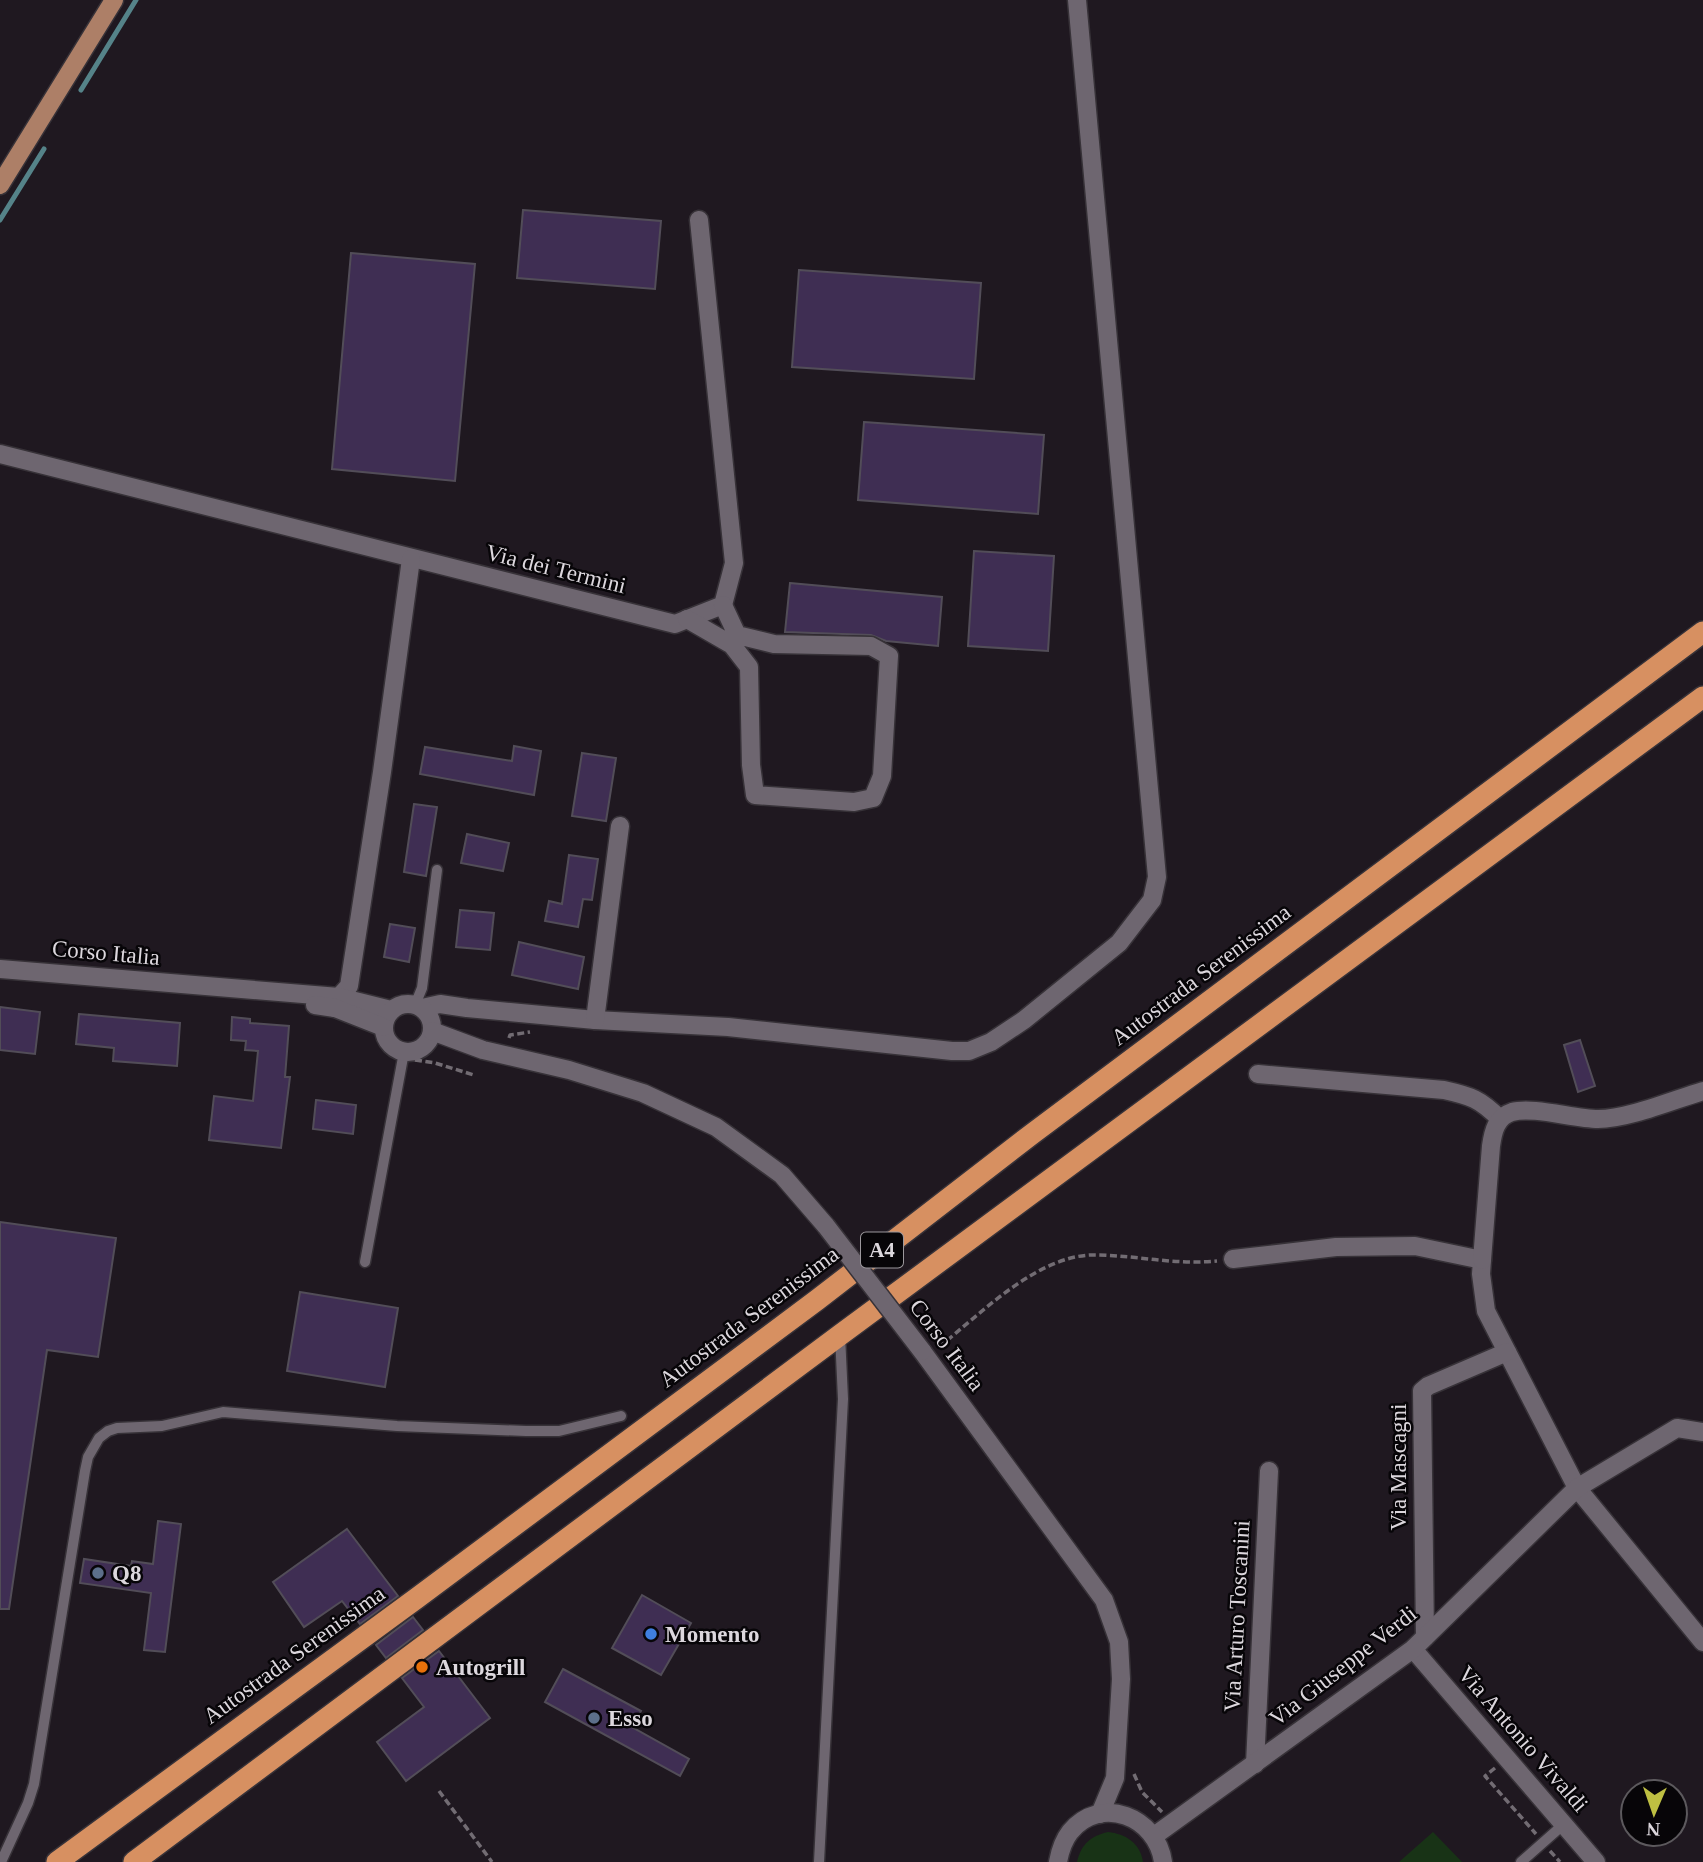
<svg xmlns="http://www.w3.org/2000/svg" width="1703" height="1862" font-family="Georgia,serif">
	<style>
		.green { fill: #183316 }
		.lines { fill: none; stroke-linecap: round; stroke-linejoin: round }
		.stream { stroke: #558389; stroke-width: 5 }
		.building { fill: #3f2e53; stroke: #524d58; stroke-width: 2 }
		.service-casing { stroke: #373238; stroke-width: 13 }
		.minor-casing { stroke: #373238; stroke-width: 21 }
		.tertiary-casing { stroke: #373238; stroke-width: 21 }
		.primary-casing { stroke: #373238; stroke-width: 21 }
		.motorway-casing { stroke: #373238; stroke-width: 24 }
		.path { stroke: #726c73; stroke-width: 3.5; stroke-dasharray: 7 3.5; stroke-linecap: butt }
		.service { stroke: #6e6670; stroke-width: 10 }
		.minor { stroke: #6e6670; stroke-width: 18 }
		.tertiary { stroke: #6e6670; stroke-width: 18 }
		.primary { stroke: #ad7f67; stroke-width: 18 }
		.motorway { stroke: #d79061; stroke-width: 21 }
		.tertiary-bridge-casing { stroke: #373238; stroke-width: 21; stroke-linecap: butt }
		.tertiary-bridge { stroke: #6e6670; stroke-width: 18 }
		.service-dot { fill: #5c6f8a; stroke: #070508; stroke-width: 2.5 }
		.shop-dot { fill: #3f7fe0; stroke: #070508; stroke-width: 2.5 }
		.food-dot { fill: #e8710a; stroke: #070508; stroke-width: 2.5 }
		.labels { text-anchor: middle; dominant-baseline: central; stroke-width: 5; stroke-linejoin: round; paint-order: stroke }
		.shield { fill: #070508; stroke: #9c989d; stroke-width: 2 }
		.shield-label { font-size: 21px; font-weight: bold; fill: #dcd7dd }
		.street-label { font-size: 23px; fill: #dcd7dd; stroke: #070508 }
		.poi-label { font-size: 23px; font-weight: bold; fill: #dcd7dd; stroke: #070508; text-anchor: start }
	</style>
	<rect width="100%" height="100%" fill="#1f1820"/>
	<g class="green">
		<path d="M1108,1832C1126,1834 1140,1843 1143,1862H1077C1081,1844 1091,1836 1108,1832Z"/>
		<polygon points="1433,1832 1462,1862 1399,1862"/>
	</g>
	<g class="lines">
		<g class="stream">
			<polyline points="81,90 136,0"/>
			<polyline points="0,220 44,149"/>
		</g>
	</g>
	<g class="building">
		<polygon points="523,210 661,221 655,289 517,278"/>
		<polygon points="351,253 475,264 455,481 332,469"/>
		<polygon points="799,270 981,283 974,379 792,367"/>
		<polygon points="864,422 1044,435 1038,514 858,500"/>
		<polygon points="974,551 1054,556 1048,651 968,646"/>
		<polygon points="790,583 942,597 938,646 886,641 871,635 785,632"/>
		<polygon points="514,746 541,751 534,795 420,774 425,747 512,761"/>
		<polygon points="582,753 616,758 606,821 572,816"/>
		<polygon points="414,804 437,807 426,876 404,872"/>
		<polygon points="467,834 509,843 503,871 461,863"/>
		<polygon points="569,855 598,859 592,900 583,899 578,927 545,921 549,901 562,904"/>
		<polygon points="460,910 494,913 490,950 456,947"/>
		<polygon points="390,924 415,928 409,962 384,957"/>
		<polygon points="519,942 584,957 578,989 512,975"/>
		<polygon points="0,1007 40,1012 35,1054 0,1050"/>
		<polygon points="79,1014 180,1023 177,1066 113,1061 114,1048 76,1044"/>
		<polygon points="232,1017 250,1019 250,1023 289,1026 285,1077 290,1077 281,1148 209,1140 214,1096 253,1101 258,1051 245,1050 246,1041 231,1040"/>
		<polygon points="1580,1040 1595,1086 1578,1092 1564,1045"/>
		<polygon points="316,1100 356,1105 353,1134 313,1129"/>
		<polygon points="0,1222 116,1238 98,1357 47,1350 9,1609 0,1609"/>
		<polygon points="300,1292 398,1308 385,1387 287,1371"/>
		<polygon points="158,1521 181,1524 165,1652 144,1650 151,1593 80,1583 84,1559 131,1566 132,1561 153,1564"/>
		<polygon points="347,1529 398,1596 360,1624 342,1601 304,1627 273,1582"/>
		<polygon points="642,1595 691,1623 661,1675 612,1648"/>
		<polygon points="413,1617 423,1630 386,1658 376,1645"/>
		<polygon points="439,1651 490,1718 406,1781 377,1742 424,1707 402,1678"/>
		<polygon points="563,1669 641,1711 632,1727 689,1759 680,1776 545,1702"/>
	</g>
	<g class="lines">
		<g class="service-casing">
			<g id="service">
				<polyline points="415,1005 422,988 437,870"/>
				<polyline points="365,1262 404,1052"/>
				<polyline points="1,1862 28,1803 34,1784 85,1471 88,1457 99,1438 108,1431 117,1428 162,1426 223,1412 397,1426 526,1431 559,1431 621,1416"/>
				<polyline points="819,1862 843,1399 840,1335"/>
				<polyline points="1521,1862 1564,1824"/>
			</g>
		</g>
		<g class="minor-casing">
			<g id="minor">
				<polyline points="0,454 675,624 723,605 734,563 699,220"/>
				<polyline points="687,619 732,645 749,667 751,765 755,795 854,802 873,798 882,776 889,656 871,646 774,644 737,635 723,605"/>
				<polyline points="335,1008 339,997 349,986 382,772 411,559"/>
				<polyline points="422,1008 440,1004 467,1008 595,1020 728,1027 952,1051 969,1051 991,1042 1024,1020 1119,943 1152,900 1157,877 1077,0"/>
				<polyline points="595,1020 620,826"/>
				<path d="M1258,1074L1444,1090C1471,1096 1480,1099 1500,1119"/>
				<polyline points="1233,1259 1336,1247 1415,1246 1482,1260 1481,1274 1486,1311 1577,1488 1703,1642"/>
				<path d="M1482,1260L1491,1146C1493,1132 1496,1117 1512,1112C1533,1106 1574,1119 1598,1119C1628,1119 1673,1100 1703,1091"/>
				<polyline points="1425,1637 1422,1391 1428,1386 1507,1352"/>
				<polyline points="1413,1649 1596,1862"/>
				<polyline points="1255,1764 1269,1471"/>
				<polyline points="1154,1836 1413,1649 1577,1488 1677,1428 1703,1432"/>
			</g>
		</g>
		<g class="tertiary-casing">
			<g id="tertiary">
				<polyline points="0,969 339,997 391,1010"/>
				<circle cx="408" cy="1028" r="24"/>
				<polyline points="315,1005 335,1008 383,1027"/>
				<polyline points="432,1031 483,1050 569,1070 643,1093 716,1127 782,1175 826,1226"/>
				<polyline points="922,1351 1104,1600 1119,1642 1121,1679 1115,1778 1100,1814"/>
				<path d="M1058,1862C1060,1851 1063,1841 1070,1832C1101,1794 1157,1817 1163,1862"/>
			</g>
		</g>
		<g class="primary-casing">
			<polyline id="primary" points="0,185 114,0"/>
		</g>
		<g class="motorway-casing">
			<g id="motorway">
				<polyline points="57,1862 417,1598 817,1300 1032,1134 1703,632"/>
				<polyline points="134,1862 840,1335 1703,697"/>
			</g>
		</g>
		<g class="path">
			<polyline points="509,1038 510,1035 530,1032"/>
			<polyline points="415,1060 435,1063 474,1075"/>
			<path d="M939,1347C983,1312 1040,1252 1099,1255C1140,1256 1175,1265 1217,1261"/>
			<polyline points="1495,1768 1485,1776 1536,1834"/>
			<polyline points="1134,1774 1142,1792 1162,1812"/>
			<polyline points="439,1791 492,1862"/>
			<polyline points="1550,1851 1560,1862"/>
		</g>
		<use href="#service" class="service"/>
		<use href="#minor" class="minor"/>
		<use href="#tertiary" class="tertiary"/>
		<use href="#primary" class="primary"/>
		<use href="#motorway" class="motorway"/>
		<g class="tertiary-bridge-casing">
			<polyline id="tertiary-bridge" points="826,1226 922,1351"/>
		</g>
		<use href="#tertiary-bridge" class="tertiary-bridge"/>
	</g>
	<g class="service-dot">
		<circle cx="98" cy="1573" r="7"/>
		<circle cx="594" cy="1718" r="7"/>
	</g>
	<circle class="shop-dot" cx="651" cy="1634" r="7"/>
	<circle class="food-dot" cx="422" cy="1667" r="7"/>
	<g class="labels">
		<rect class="shield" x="861" y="1232.5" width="42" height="35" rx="5"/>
		<g class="shield-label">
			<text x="882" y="1250">A4</text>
		</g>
		<g class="street-label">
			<text transform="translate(556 569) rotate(14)">Via dei Termini</text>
			<text transform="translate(106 953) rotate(5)">Corso Italia</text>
			<text transform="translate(1201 975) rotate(-37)">Autostrada Serenissima</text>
			<text transform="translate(749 1317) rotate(-37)">Autostrada Serenissima</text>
			<text transform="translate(947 1345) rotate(53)">Corso Italia</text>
			<text transform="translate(1398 1467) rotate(-90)">Via Mascagni</text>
			<text transform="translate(1237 1616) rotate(-87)">Via Arturo Toscanini</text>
			<text transform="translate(294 1655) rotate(-36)">Autostrada Serenissima</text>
			<text transform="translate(1343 1666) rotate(-38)">Via Giuseppe Verdi</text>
			<text transform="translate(1523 1739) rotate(49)">Via Antonio Vivaldi</text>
		</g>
		<g class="poi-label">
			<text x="112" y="1573">Q8</text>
			<text x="665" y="1634">Momento</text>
			<text x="436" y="1667">Autogrill</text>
			<text x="608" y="1718">Esso</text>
		</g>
	</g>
	<g transform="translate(1654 1813) rotate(182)"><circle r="33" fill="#070508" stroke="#5c595d" stroke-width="2"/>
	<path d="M0-5L12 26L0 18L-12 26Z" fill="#bebf42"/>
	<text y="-10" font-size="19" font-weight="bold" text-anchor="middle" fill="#dcd7dd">N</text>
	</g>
</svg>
